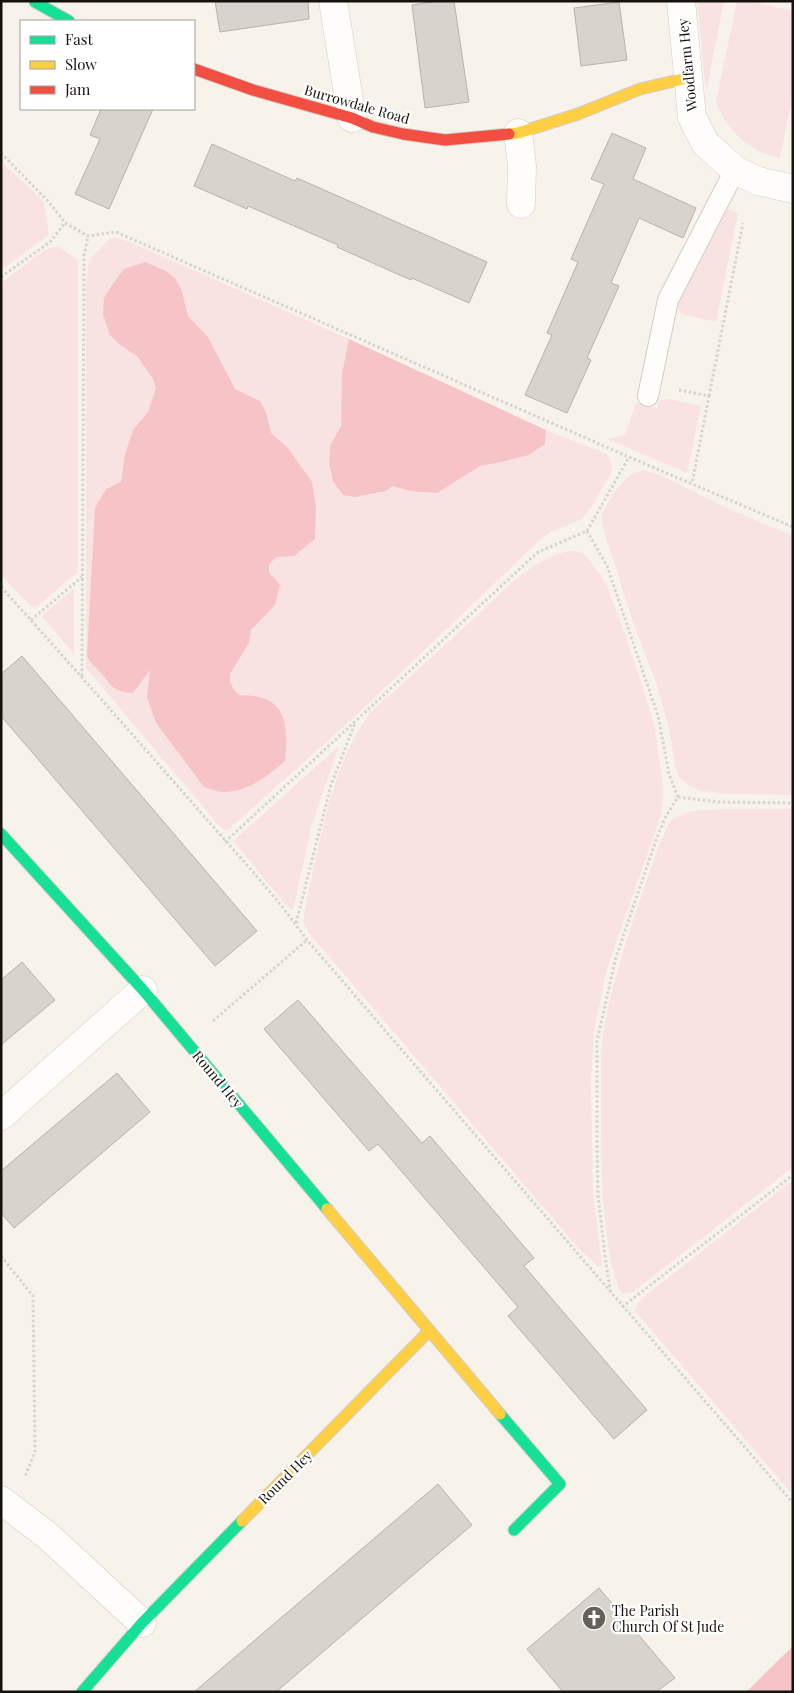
<svg xmlns="http://www.w3.org/2000/svg" width="794" height="1693" font-family="'Playfair Display',serif">
	<style>
		.green { fill: #f9e3e2 }
		.forest { fill: #f6c4c7 }
		.building { fill: #d9d3cd; stroke: #b8b2ad }
		.lines { fill: none; stroke-linecap: round; stroke-linejoin: round }
		.lane-casing { stroke: #d2cdc6; stroke-width: 22 }
		.street-casing { stroke: #d2cdc6; stroke-width: 29 }
		.fast-casing { stroke: #d2cdc6; stroke-width: 13 }
		.slow-casing { stroke: #d2cdc6; stroke-width: 13 }
		.jam-casing { stroke: #d2cdc6; stroke-width: 13 }
		.path { stroke: #d6d4d2; stroke-width: 3; stroke-dasharray: 2.5 2.5; stroke-linecap: butt }
		.lane { stroke: #fefdfc; stroke-width: 20 }
		.street { stroke: #fefdfc; stroke-width: 28 }
		.fast { stroke: #16e098; stroke-width: 11 }
		.slow { stroke: #ffcf43; stroke-width: 11 }
		.jam { stroke: #f24e42; stroke-width: 11 }
		.labels { text-anchor: middle; dominant-baseline: central; stroke-width: 4.5; stroke-linejoin: round; paint-order: stroke }
		.street-label { font-size: 14px; fill: #15110c; stroke: #fff }
		.poi-label { font-size: 14px; fill: #15110c; stroke: #fff; text-anchor: start }
	</style>
	<rect width="100%" height="100%" fill="#f8f3ea"/>
	<g class="green">
		<polygon points="697,1 724,1 707,88 705,83"/>
		<path d="M737,1H750L793,11V94L780,158C750,152 727,131 716,102Z"/>
		<polygon points="1,161 44,202 49,235 1,270"/>
		<polygon points="727,209 738,213 716,322 681,314 677,306 678,300"/>
		<polygon points="115,237 130,242 349,339 342,373 341,426 330,446 329,464 333,481 392,486 410,491 461,476 480,466 506,461 529,455 545,444 546,430 607,454 612,466 611,473 591,508 582,519 549,533 539,541 351,720 228,830 224,830 221,828 86,668 86,286 89,260 109,239"/>
		<polygon points="57,246 78,260 78,572 34,609 1,575 1,283 45,250"/>
		<polygon points="669,399 701,406 687,473 607,439 625,435 636,403 657,408 660,400"/>
		<polygon points="643,470 660,475 720,505 793,536 793,795 729,794 702,791 691,787 680,778 676,769 669,730 657,685 635,628 605,535 601,516 613,494 625,479 634,473"/>
		<path d="M568,551H577L584,554L599,573L606,584L625,634L648,703L655,729L663,787L662,812L607,969L594,1030L591,1081L593,1192L602,1265L599,1267L580,1250L308,932L303,920C316,859 330,769 366,719C374,707 388,697 399,687C423,665 447,643 471,621C500,594 529,560 568,551Z"/>
		<polygon points="74,588 74,654 42,616"/>
		<polygon points="339,746 311,828 294,906 292,910 288,907 233,841"/>
		<path d="M727,809H793V1167L633,1292L622,1294C610,1275 605,1221 603,1198C601,1166 601,1135 601,1103C601,1081 600,1058 603,1035C610,988 626,942 641,897C650,871 658,844 671,820L691,811Z"/>
		<polygon points="793,1180 793,1495 634,1310 641,1299"/>
	</g>
	<g class="forest">
		<path d="M145,262L166,271L175,278L181,289L188,316L208,337L235,389L260,401L266,413L271,433L288,448L312,482L316,507L315,539L294,556L277,557L269,564V572L280,585L275,605L251,630L249,643L230,674V682L234,690L239,695C245,696 252,695 258,697C290,703 287,736 285,761C268,776 248,792 224,792C218,792 211,789 204,787L156,723L147,697L150,670L133,693C112,691 113,687 100,672C96,667 90,664 87,656L95,508L106,489L121,482L125,454L133,430L148,412L156,388L153,379L138,357L119,344L110,335L103,314L104,298L112,285L124,269Z"/>
		<polygon points="349,339 546,430 545,444 529,455 506,461 480,466 437,493 410,491 392,486 386,491 355,497 343,495 333,481 329,464 330,446 341,426 342,373"/>
		<polygon points="793,1646 793,1692 746,1692"/>
	</g>
	<g class="building">
		<polygon points="215,1 308,1 309,19 220,32"/>
		<polygon points="438,1 454,1 469,102 425,108 412,5"/>
		<polygon points="619,2 627,60 581,66 574,8"/>
		<polygon points="101,109 153,109 109,209 75,194 100,139 90,135"/>
		<polygon points="612,133 646,148 633,179 696,208 683,238 639,218 611,283 619,286 587,358 591,360 567,413 525,395 552,335 547,333 578,262 571,259 604,184 591,179"/>
		<polygon points="212,144 295,181 297,178 487,262 469,303 412,278 411,280 377,265 337,247 338,245 248,206 247,209 194,186"/>
		<polygon points="22,656 257,931 215,966 1,716 1,674"/>
		<polygon points="22,962 55,1000 1,1045 1,980"/>
		<polygon points="298,1000 422,1143 430,1136 534,1258 524,1266 647,1410 614,1439 508,1316 518,1307 378,1144 369,1151 264,1029"/>
		<polygon points="117,1073 150,1112 14,1228 1,1213 1,1171"/>
		<polygon points="438,1484 472,1525 379,1604 276,1692 194,1692"/>
		<polygon points="599,1588 675,1678 656,1692 563,1692 527,1649"/>
	</g>
	<g class="lines">
		<g class="lane-casing">
			<polyline id="lane" points="648,396 668,300 735,170"/>
		</g>
		<g class="street-casing">
			<g id="street">
				<polyline points="333,1 352,118"/>
				<polyline points="681,1 692,117 705,143 735,170 758,181 793,189"/>
				<polyline points="518,133 522,166 521,204"/>
				<polyline points="1,1116 143,990"/>
				<polyline points="1,1500 48,1536 142,1623"/>
			</g>
		</g>
		<g class="fast-casing">
			<g id="fast">
				<polyline points="35,2 69,21"/>
				<polyline points="1,834 143,990 327,1209"/>
				<polyline points="500,1414 560,1484 514,1530"/>
				<polyline points="82,1692 142,1623 242,1521"/>
			</g>
		</g>
		<g class="slow-casing">
			<g id="slow">
				<polyline points="509,134 518,133 578,114 640,89 687,78"/>
				<polyline points="327,1209 500,1414"/>
				<polyline points="242,1521 429,1331"/>
			</g>
		</g>
		<g class="jam-casing">
			<polyline id="jam" points="194,69 253,90 352,118 373,127 403,134 445,140 509,134"/>
		</g>
		<g class="path">
			<polyline points="1,153 48,201 65,223 88,236 116,232 629,457 793,527"/>
			<polyline points="1,277 50,242 65,223"/>
			<polyline points="679,390 709,396 692,483"/>
			<polyline points="709,396 743,223"/>
			<polyline points="587,531 607,566 658,716 669,774 678,797 666,816 656,840 616,957 597,1041 597,1141 598,1196 606,1263 611,1294"/>
			<path d="M1,587C67,660 131,733 195,806C233,850 274,893 307,940L793,1503"/>
			<polyline points="31,620 82,577"/>
			<polyline points="82,676 84,256 88,236"/>
			<polyline points="678,797 718,802 793,803"/>
			<polyline points="225,842 538,552 587,531 629,457"/>
			<polyline points="296,923 331,785 355,723"/>
			<polyline points="213,1021 307,940"/>
			<polyline points="1,1256 33,1296 35,1451 25,1477"/>
			<polyline points="622,1307 793,1175"/>
		</g>
		<use href="#lane" class="lane"/>
		<use href="#street" class="street"/>
		<use href="#fast" class="fast"/>
		<use href="#slow" class="slow"/>
		<use href="#jam" class="jam"/>
	</g>
	<defs>
		<g id="church-disc" transform="scale(1.25)"><circle r="9.5" fill="#64605a" stroke="#fff"/><path d="M-1.2-6h2.4v3.5h3.3v2.4h-3.3V6h-2.4V-.1h-3.3v-2.4h3.3Z" fill="#fff"/></g>
	</defs>
	<g fill-rule="evenodd">
		<use href="#church-disc" x="594" y="1618"/>
	</g>
	<g class="labels">
		<g class="street-label">
			<text transform="translate(687 65) rotate(-96)">Woodfarm Hey</text>
			<text transform="translate(357 104) rotate(16)">Burrowdale Road</text>
			<text transform="translate(218 1079) rotate(50)">Round Hey</text>
			<text transform="translate(285 1477) rotate(-45)">Round Hey</text>
		</g>
		<g class="poi-label">
			<text x="612" y="1610">The Parish<tspan x="612" dy="16">Church Of St Jude</tspan></text>
		</g>
	</g>
	<rect width="794" height="1693" fill="none" stroke="#15110c" stroke-width="5"/>
	<rect x="20" y="20" width="175" height="90" fill="#ffffff" stroke="#a1a09e"/>
	<rect x="30" y="36" width="25" height="8" fill="#16e098" stroke="#a1a09e"/>
	<text x="65" y="45" font-size="15" fill="#15110c">Fast</text>
	<rect x="30" y="61" width="25" height="8" fill="#ffcf43" stroke="#a1a09e"/>
	<text x="65" y="70" font-size="15" fill="#15110c">Slow</text>
	<rect x="30" y="86" width="25" height="8" fill="#f24e42" stroke="#a1a09e"/>
	<text x="65" y="95" font-size="15" fill="#15110c">Jam</text>
</svg>
